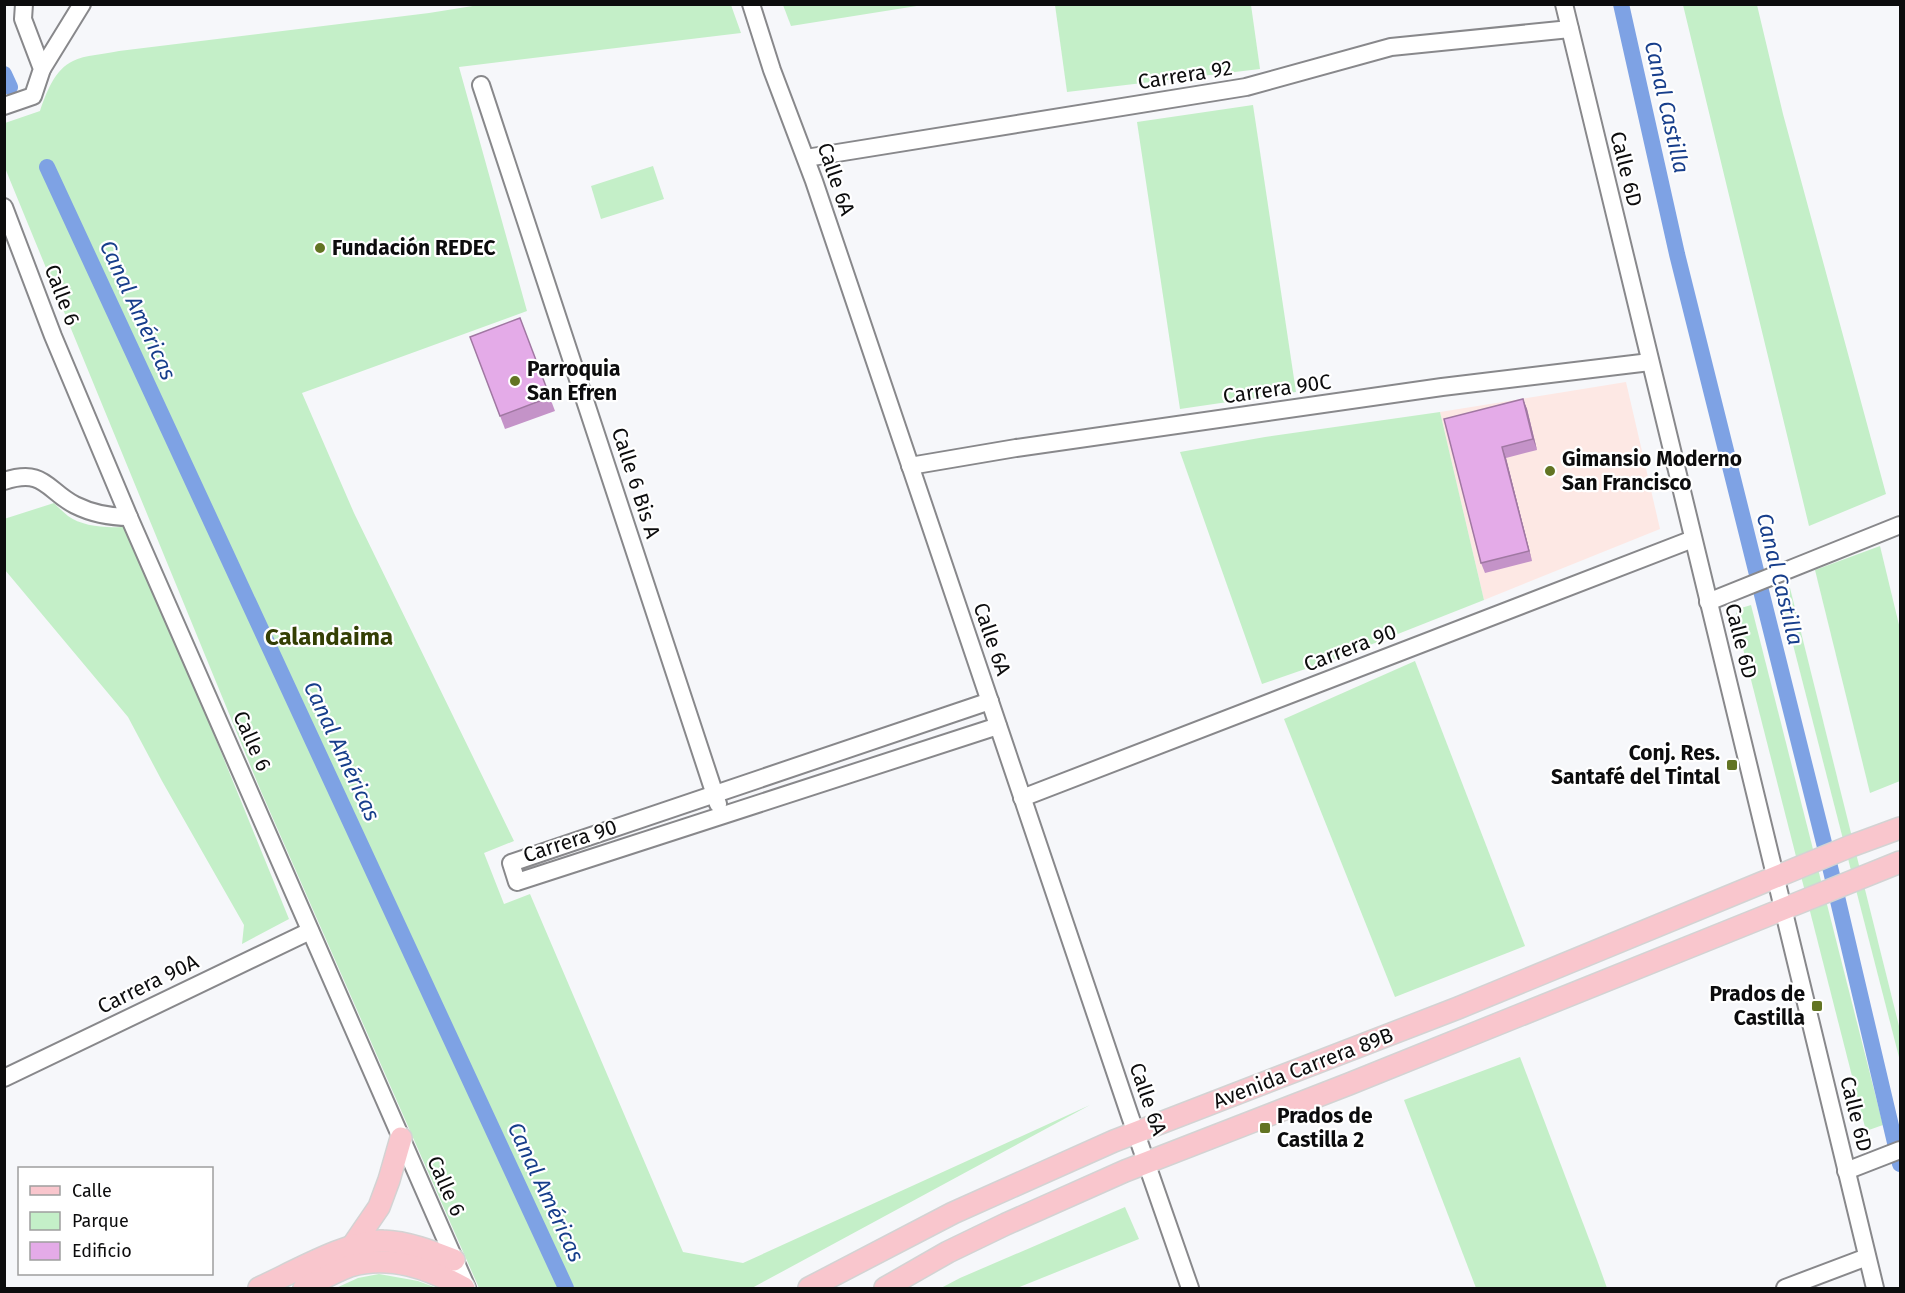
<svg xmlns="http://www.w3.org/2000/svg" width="1905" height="1293" font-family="'Fira Sans',sans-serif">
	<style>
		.education { fill: #fde8e4 }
		.green { fill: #c4efc8 }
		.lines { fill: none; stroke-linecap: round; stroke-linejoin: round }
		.canal { stroke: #7ea2e4; stroke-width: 16 }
		.minor-casing { stroke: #88888b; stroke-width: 20 }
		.major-casing { stroke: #d3d3d3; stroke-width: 24 }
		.minor { stroke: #fff; stroke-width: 16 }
		.major { stroke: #f9c6cd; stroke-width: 21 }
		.wall { fill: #c493c8 }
		.shaded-wall { fill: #a078a2 }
		.building { fill: #e4abe8; stroke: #a078a2; stroke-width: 1.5 }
		.poi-dot { fill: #627423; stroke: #fff; stroke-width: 2 }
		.labels { text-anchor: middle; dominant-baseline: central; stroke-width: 4.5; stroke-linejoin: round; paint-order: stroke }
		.street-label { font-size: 21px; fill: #0c0c0d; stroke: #fff }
		.poi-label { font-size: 21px; font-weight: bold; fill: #0c0c0d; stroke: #fff; text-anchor: start }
		.water-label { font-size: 22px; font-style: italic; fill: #173e8b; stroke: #fff }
		.quarter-label { font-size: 24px; font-weight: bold; fill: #343f04; stroke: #fff }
	</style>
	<rect width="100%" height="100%" fill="#f6f7fa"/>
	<polygon class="education" points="1626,382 1660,529 1484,600 1440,412"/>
	<g class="green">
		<path d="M479,5H731L741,33L459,67L527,311L302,393L354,513L514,841L484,853L504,904L530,894L683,1252L743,1263L1090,1105L752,1288H479L260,789L5,168V123L40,111C46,93 55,69 73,61C84,55 106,54 119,51L429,13Z"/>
		<polygon points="783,5 923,5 791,26"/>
		<polygon points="1055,5 1251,5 1260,69 1067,92"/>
		<polygon points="1683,5 1757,5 1783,114 1886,494 1809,526"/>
		<polygon points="1253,105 1296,392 1180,409 1137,122"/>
		<polygon points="653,166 664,199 601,219 591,186"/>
		<polygon points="1440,412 1484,600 1337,658 1262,684 1180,452 1265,437"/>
		<path d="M54,503C58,507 63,512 68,516C83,527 111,529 129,526L289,919L242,944L244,925L162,781L128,717L5,570L4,519Z"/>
		<polygon points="1880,546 1900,629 1900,781 1870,793 1815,570"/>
		<polygon points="1790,588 1900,1030 1900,1061 1780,594"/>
		<polygon points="1751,605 1883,1125 1866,1131 1735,617 1738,609"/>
		<polygon points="1415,661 1525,946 1395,997 1284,719"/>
		<polygon points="1520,1057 1597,1260 1607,1288 1476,1288 1404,1100"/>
		<polygon points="1125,1207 1139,1239 1017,1288 941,1288 960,1278"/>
		<polygon points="379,1274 418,1281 437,1288 336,1288 358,1278"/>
	</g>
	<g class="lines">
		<g class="canal">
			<polyline points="1621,4 1677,254 1831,871 1900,1164"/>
			<polyline points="4,74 10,87"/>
			<polyline points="47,167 566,1288"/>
		</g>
		<g class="minor-casing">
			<g id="minor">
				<polyline points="751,4 772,70 814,181 1130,1116 1190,1288"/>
				<polyline points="1564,4 1875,1288"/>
				<polyline points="42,69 82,4"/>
				<polyline points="481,85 718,804"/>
				<polyline points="4,106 33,96 42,69 23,19 24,4"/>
				<polyline points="806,158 1246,87 1391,47 1570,29"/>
				<polyline points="4,207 53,336 129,517 467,1288"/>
				<polyline points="910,466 1016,448 1442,387 1650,362"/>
				<path d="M4,481C45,468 46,490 75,505C91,513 111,517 129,517"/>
				<polyline points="1708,602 1900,525"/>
				<polyline points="990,701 511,863 517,882 998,726"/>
				<polyline points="1022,798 1693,539"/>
				<polyline points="4,1078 310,931"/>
				<polyline points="1846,1171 1900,1150"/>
				<polyline points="1785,1288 1867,1257"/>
			</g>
		</g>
		<g class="major-casing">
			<g id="major">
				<polyline points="353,1245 379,1207 389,1180 401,1138"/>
				<path d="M259,1288C290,1274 351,1239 383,1241C408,1242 431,1251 454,1260"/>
				<path d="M304,1288C318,1281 334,1272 350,1266C390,1254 430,1269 464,1288"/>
				<polyline points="809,1288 953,1213 1114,1141 1458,1008 1851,846 1900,828"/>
				<polyline points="885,1288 948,1252 1006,1224 1125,1171 1349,1084 1900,862"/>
			</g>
		</g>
		<use href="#minor" class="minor"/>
		<use href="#major" class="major"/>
	</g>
	<g class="wall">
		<polygon points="520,318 555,411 505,429 470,337"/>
		<polygon points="1523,399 1527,409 1537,450 1506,458 1532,561 1485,573 1481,563 1444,419"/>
	</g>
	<g class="shaded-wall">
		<polygon points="1523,399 1527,409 1537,450 1533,439"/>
		<polygon points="1502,447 1506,458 1532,561 1529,551"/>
	</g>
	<g class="building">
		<polygon points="520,318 550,397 500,416 470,337"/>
		<polygon points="1523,399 1533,439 1502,447 1529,551 1481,563 1444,419"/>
	</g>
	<g class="poi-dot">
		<circle cx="320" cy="248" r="6"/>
		<circle cx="515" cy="381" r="6"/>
		<circle cx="1550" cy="471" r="6"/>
		<rect x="1726" y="759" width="12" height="12" rx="3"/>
		<rect x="1811" y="1000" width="12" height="12" rx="3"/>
		<rect x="1259" y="1122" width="12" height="12" rx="3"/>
	</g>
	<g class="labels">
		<g class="street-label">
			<text transform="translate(1185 75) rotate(-9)">Carrera 92</text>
			<text transform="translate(1626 169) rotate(76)">Calle 6D</text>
			<text transform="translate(836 179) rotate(71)">Calle 6A</text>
			<text transform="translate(62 295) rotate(69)">Calle 6</text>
			<text transform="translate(1277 389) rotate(-8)">Carrera 90C</text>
			<text transform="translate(636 483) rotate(72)">Calle 6 Bis A</text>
			<text transform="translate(992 639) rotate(71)">Calle 6A</text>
			<text transform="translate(1741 641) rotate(76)">Calle 6D</text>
			<text transform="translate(1350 648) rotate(-21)">Carrera 90</text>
			<text transform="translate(252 741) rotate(66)">Calle 6</text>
			<text transform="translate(570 841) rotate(-18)">Carrera 90</text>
			<text transform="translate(148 984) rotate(-26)">Carrera 90A</text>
			<text transform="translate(1303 1068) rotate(-21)">Avenida Carrera 89B</text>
			<text transform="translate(1148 1099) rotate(71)">Calle 6A</text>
			<text transform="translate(1856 1114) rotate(76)">Calle 6D</text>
			<text transform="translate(446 1186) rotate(66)">Calle 6</text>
		</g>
		<g class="poi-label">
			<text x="332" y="248">Fundación REDEC</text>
			<text x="527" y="369">Parroquia<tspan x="527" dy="24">San Efren</tspan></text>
			<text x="1562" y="459">Gimansio Moderno<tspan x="1562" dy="24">San Francisco</tspan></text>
			<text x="1720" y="753" text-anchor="end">Conj. Res.<tspan x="1720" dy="24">Santafé del Tintal</tspan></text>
			<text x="1805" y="994" text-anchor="end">Prados de<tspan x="1805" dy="24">Castilla</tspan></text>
			<text x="1277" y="1116">Prados de<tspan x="1277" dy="24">Castilla 2</tspan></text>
		</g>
		<g class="water-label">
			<text transform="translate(1667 107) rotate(77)">Canal Castilla</text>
			<text transform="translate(138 310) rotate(65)">Canal Américas</text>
			<text transform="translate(1780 579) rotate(76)">Canal Castilla</text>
			<text transform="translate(342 751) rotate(65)">Canal Américas</text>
			<text transform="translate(546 1192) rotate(65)">Canal Américas</text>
		</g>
		<g class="quarter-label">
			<text x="329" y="637">Calandaima</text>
		</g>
	</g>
	<rect width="1905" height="1293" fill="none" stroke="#0c0c0d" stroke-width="12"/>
	<rect x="18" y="1167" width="195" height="108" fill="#ffffff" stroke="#9e9e9e" stroke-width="1.5"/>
	<rect x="30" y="1186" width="30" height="9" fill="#f9c6cd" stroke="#9e9e9e" stroke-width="1.5"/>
	<text x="72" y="1197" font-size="18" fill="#0c0c0d">Calle</text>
	<rect x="30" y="1212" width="30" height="18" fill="#c4efc8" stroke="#9e9e9e" stroke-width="1.5"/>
	<text x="72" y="1227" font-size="18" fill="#0c0c0d">Parque</text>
	<rect x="30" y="1242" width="30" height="18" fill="#e4abe8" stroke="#9e9e9e" stroke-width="1.5"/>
	<text x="72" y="1257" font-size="18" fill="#0c0c0d">Edificio</text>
</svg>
